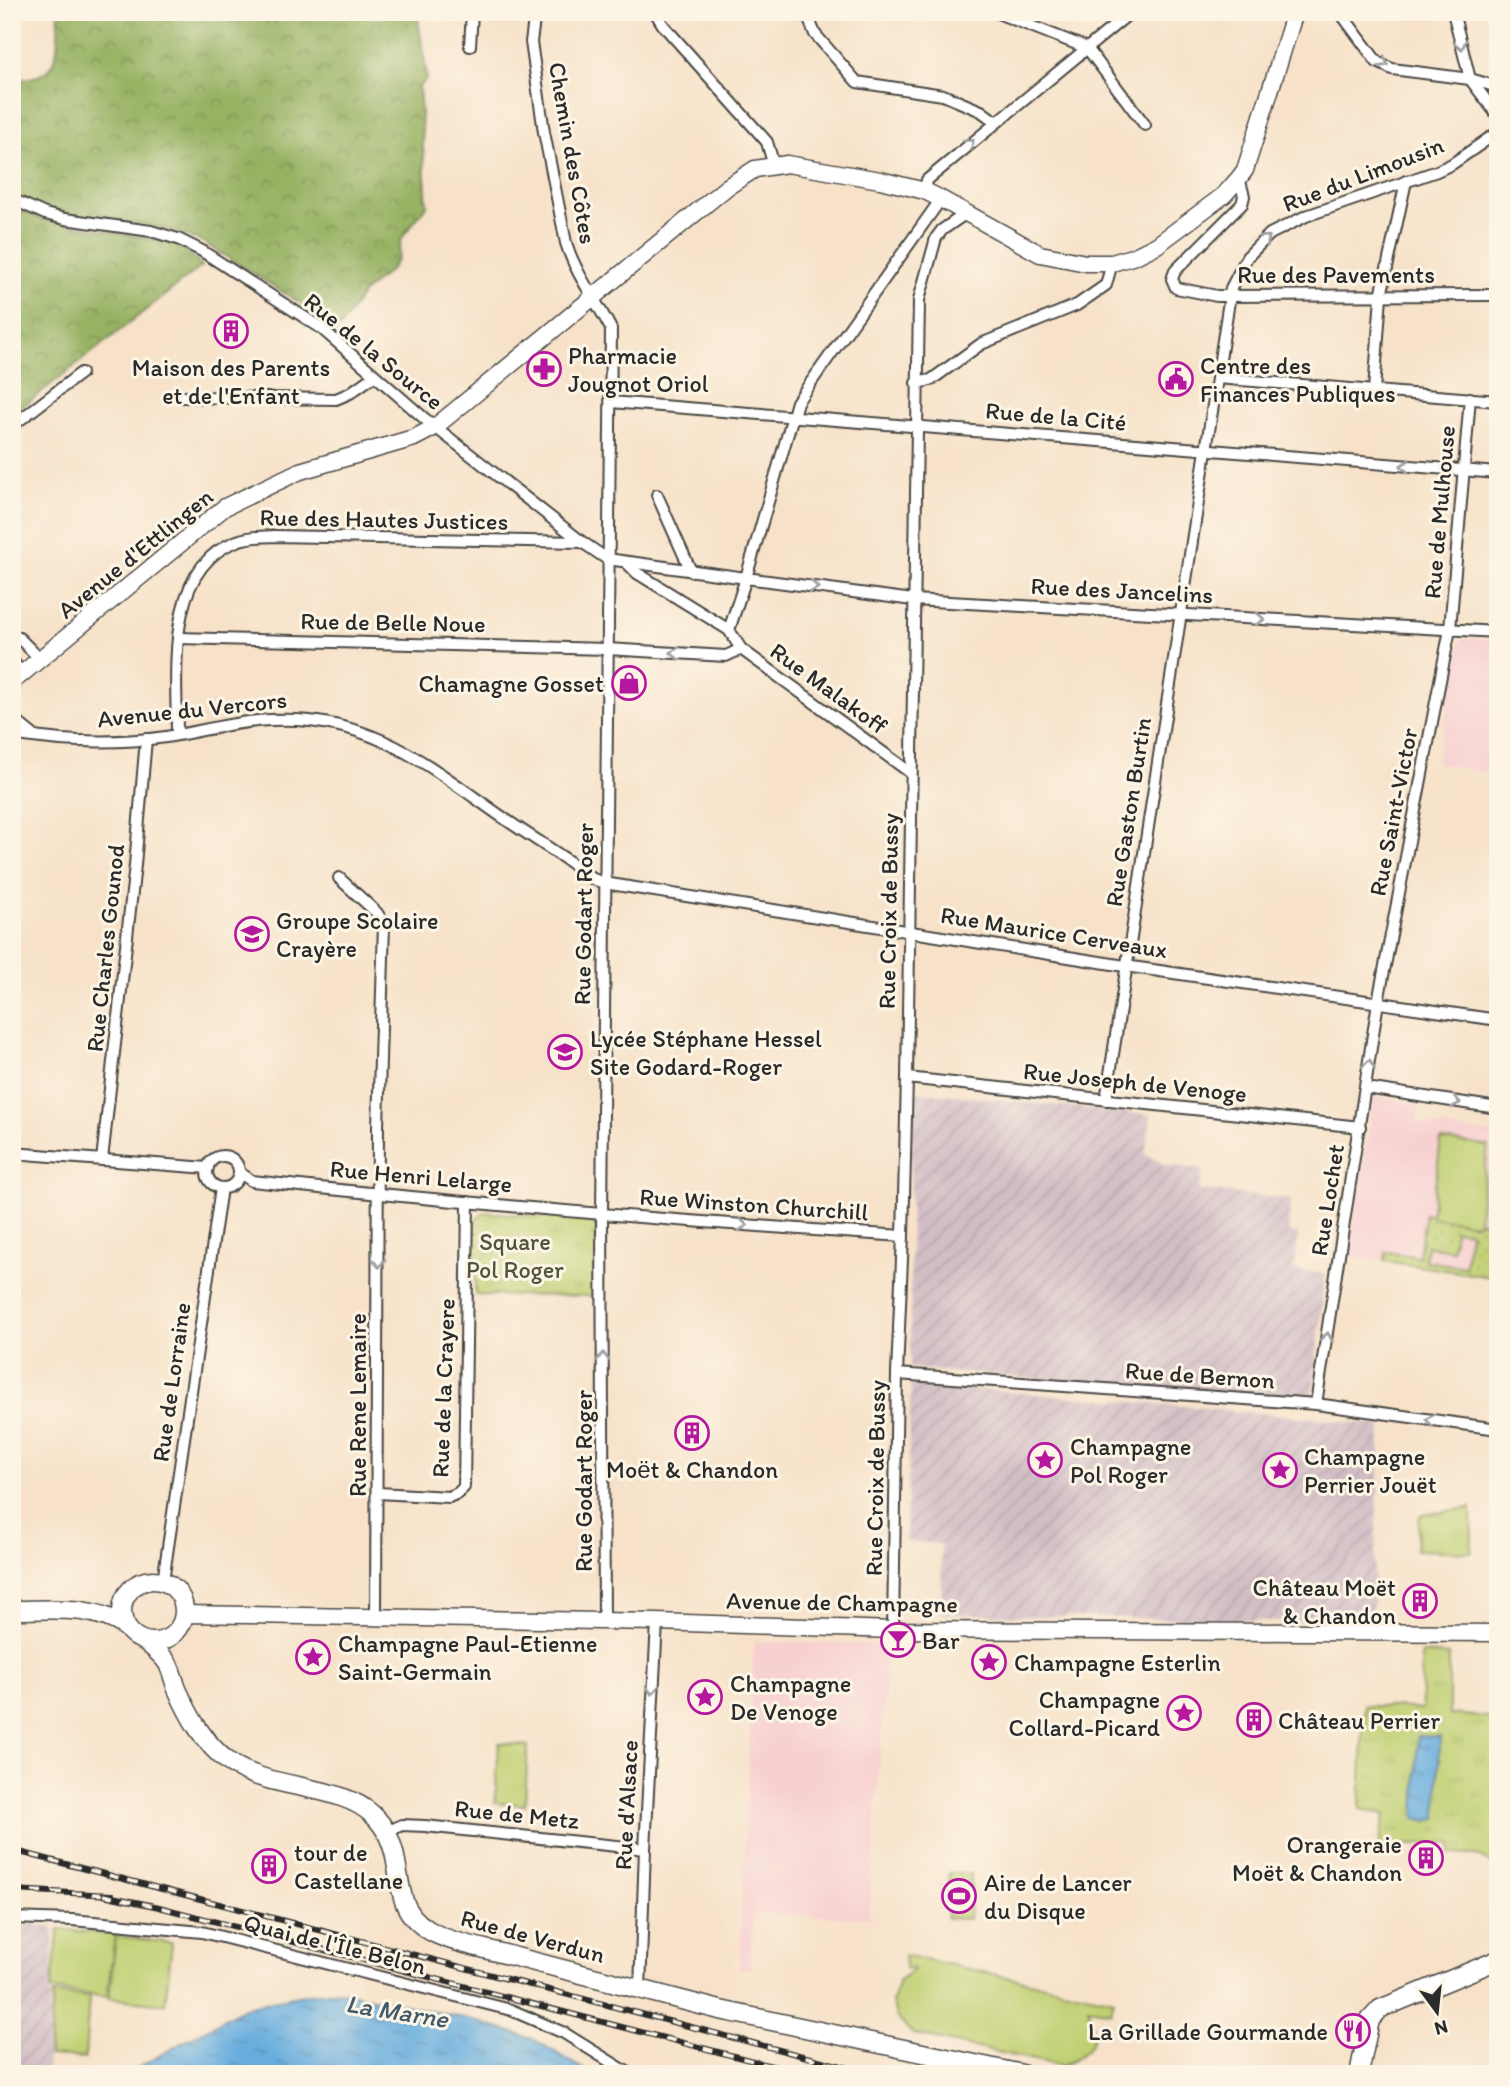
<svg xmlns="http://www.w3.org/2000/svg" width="1510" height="2086" font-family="Itim,sans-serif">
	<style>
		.built { fill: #f7cfd0 }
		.industrial { fill: url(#industrial-furrows) }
		.grass { fill: url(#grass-dots); stroke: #767d4e; stroke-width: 2; fill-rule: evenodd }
		.forest { fill: url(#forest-crowns); stroke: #626e47; stroke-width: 2 }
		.park { fill: url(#park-tufts); stroke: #767d4e; stroke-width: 2 }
		.garden { fill: #c0cf71; stroke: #767d4e; stroke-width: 2 }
		.water { fill: url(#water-ripples); stroke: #4a6c84; stroke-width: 2 }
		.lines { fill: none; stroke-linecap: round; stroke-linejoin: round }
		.street-casing { stroke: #4a4643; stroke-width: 14 }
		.secondary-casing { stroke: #4a4643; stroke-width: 19 }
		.primary-casing { stroke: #4a4643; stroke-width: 21 }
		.street { stroke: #fff; stroke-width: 10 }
		.secondary { stroke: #fff; stroke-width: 16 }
		.primary { stroke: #fff; stroke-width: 18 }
		.rail-casing { stroke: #2b2b2b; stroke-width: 6 }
		.rail { stroke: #fcf5e5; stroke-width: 3.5; stroke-dasharray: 10; stroke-linecap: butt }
		.oneway { stroke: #a0a0a0 }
		.labels { text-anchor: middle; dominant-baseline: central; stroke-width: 6; stroke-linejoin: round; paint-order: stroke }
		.street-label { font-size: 24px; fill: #2b2b2b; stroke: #fcf5e5 }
		.poi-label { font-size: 24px; fill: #2b2b2b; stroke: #fcf5e5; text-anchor: start }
		.park-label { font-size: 24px; fill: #50543c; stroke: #fcf5e5 }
		.water-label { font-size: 26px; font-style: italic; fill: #40586a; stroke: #fcf5e5 }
	</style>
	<defs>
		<pattern id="industrial-furrows" width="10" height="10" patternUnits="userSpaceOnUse" patternTransform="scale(1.75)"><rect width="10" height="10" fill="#d2bdc5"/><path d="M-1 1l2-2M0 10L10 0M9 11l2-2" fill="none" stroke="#b4a3a9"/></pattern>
		<pattern id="grass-dots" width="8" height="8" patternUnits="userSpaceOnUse" patternTransform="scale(1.75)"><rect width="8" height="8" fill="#c0cf71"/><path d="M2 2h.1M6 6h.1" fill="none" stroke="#a5b262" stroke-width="1.8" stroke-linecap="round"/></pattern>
		<pattern id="forest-crowns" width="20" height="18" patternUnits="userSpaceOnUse" patternTransform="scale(1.75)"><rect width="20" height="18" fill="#98b263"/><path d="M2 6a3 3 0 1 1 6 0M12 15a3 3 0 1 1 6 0" fill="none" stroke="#7c9152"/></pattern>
		<pattern id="park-tufts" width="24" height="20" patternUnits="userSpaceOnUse" patternTransform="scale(1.75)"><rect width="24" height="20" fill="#c0cf71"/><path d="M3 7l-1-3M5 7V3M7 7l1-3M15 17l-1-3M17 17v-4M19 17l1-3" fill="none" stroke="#a5b262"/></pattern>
		<pattern id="water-ripples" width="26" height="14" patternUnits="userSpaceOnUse" patternTransform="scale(1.75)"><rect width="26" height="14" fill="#68adde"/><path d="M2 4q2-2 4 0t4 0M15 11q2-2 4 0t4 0" fill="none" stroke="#568db4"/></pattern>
	</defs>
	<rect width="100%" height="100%" fill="#fcf5e5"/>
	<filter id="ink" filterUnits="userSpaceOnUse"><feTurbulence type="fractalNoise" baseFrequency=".0143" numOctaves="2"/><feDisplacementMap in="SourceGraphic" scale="14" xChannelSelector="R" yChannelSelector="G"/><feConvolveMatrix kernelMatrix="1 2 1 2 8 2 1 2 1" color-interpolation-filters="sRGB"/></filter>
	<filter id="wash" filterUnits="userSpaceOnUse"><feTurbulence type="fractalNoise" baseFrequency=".00686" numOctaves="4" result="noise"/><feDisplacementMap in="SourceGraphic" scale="28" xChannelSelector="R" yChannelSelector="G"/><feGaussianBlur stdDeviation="1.57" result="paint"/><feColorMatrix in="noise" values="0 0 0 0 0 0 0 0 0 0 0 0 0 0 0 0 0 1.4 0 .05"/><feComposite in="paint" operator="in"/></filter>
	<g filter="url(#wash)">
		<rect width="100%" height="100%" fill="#f7e2c9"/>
		<g class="built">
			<polygon points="1465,638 1498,640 1498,775 1436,763 1460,642"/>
			<polygon points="1376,1096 1419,1103 1417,1123 1498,1135 1498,1278 1349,1256 1373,1098"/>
			<polygon points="754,1641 886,1645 885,1705 883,1709 869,1918 753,1913 750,1969 739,1968"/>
		</g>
		<g class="industrial">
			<polygon points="911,1091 1151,1115 1145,1154 1165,1165 1202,1169 1200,1190 1291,1199 1288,1233 1298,1234 1294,1270 1325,1274 1312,1403 910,1368"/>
			<polygon points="911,1384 1183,1406 1381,1425 1372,1623 942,1614 941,1544 906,1541"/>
			<polygon points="34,1924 54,1927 47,2074 12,2074 12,1925"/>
		</g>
		<path class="grass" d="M1425,1214L1477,1224L1478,1221L1498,1224V1278L1385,1261L1386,1252L1419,1257ZM1455,1230L1470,1232L1465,1267L1425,1261L1427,1246L1452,1250Z"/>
		<g class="forest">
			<path d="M59,12H417L427,78L419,87L427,206L405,233L401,240L398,258L390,270L363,293L340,328L201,241L170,230L142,224L70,216L48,210L12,194V77C21,80 25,79 34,77C63,70 57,38 59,12Z"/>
			<polygon points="12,205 41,219 180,244 202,266 12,415"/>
		</g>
		<g class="park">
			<polygon points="484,1212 596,1221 596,1296 475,1295 475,1221"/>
			<polygon points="1471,1508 1472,1552 1416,1550 1420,1515"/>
			<polygon points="1421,1653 1449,1655 1449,1714 1498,1718 1498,1867 1476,1855 1451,1854 1452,1843 1405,1845 1404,1853 1377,1853 1385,1814 1360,1809 1364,1705 1422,1709"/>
		</g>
		<g class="garden">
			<polygon points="1441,1140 1488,1146 1478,1224 1431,1217"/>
			<polygon points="499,1743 528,1746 525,1805 495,1803"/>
			<polygon points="949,1873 971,1874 969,1919 947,1918"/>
			<polygon points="59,1929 115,1935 107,1997 51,1990"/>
			<polygon points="116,1936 172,1943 165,2004 109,1998"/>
			<path d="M904,1955L1114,2000L1111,2012L1088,2008C1099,2041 1093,2051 1062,2066L913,2034L897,2018L892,2002L899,1980L914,1969L905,1968Z"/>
			<polygon points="53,1994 89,1997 85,2058 49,2056"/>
		</g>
		<g class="water">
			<polygon points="1418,1736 1440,1737 1437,1819 1426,1821 1415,1818"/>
			<polygon points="340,1991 473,2020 533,2039 591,2074 127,2074 246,2007 298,1995"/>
		</g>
	</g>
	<g filter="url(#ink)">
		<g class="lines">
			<g class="street-casing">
				<g id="street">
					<path d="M535,12L531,42L544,132L566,243C576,275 596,300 611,329L602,1213L604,1621"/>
					<polyline points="655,12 663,25 767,142 774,166"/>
					<polyline points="806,12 815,34 857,82 943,95 981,111 996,122"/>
					<polyline points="995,12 1087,48 1145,125"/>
					<polyline points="1340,12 1377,62 1392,69 1470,79 1498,87"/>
					<polyline points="1453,12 1470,79 1498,116"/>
					<polyline points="470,46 472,12"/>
					<polyline points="1239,178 1244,196 1242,204 1175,271 1172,279 1176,288 1217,296 1498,295"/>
					<polyline points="925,191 927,180 1131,12"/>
					<polyline points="12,199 45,214 65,219 151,231 178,239 202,251 321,328 425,419 582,542 607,559 746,578 729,630"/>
					<polyline points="941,199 797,402 746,578 913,600 1498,632"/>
					<polyline points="1217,378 1498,401"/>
					<polyline points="916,383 931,380 981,344 1077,305 1106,285 1112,263"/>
					<polyline points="1374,391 1381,296 1406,181"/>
					<polyline points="180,397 336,399 350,393 374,376"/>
					<polyline points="611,402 1498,473"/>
					<polyline points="12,426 81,373"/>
					<polyline points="657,495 691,571"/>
					<polyline points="626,562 637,573 729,630 741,649 911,773"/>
					<polyline points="12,634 19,638 40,659"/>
					<polyline points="178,638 607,649 726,656 741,649"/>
					<polyline points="12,660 22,674"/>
					<polyline points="12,718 33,735"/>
					<path d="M12,734C61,742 116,744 166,737C201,732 235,721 271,720C372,715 427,765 505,819C534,839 565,857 593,879L604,883L1125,966L1498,1020"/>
					<path d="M177,735C177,673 164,568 237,541C249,536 261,537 274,536L582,542"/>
					<polyline points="339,878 377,913 384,924 378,1127 376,1616"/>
					<polyline points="907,1078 1360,1127"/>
					<polyline points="1366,1088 1498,1108"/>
					<polyline points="1106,1100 1231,288 1247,257 1270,234 1306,216 1437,171 1452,164 1498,132"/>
					<polyline points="12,1153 208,1168"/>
					<circle cx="223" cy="1172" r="16"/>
					<polyline points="102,1160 135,865 146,739"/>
					<path d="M240,1173L252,1181C469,1204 686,1222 903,1236"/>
					<polyline points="897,1374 1316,1404 1498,1429"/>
					<polyline points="1316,1404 1378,1002 1450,629 1470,398"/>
					<polyline points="378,1493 449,1497 458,1493 464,1487 468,1202"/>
					<polyline points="163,1581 221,1188"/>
					<polyline points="893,1630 897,1374 903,1236 907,1078 919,300 936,238 942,230 968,212"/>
					<polyline points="386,1832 402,1825 425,1826 645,1849"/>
					<polyline points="12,1918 72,1920 202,1932 511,2010 564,2033 630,2074"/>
					<polyline points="640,1990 645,1849 657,1622"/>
				</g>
			</g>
			<g class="secondary-casing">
				<g id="secondary">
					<polyline points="12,682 225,507 300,471 414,438 435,427 727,187 755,169 787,164 880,180 925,191 941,199 1040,254 1086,263 1112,263 1135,256 1157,245 1224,195 1239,178 1245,170 1295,12"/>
					<polyline points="184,1614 657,1622 893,1630 1498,1633"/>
				</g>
			</g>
			<g class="primary-casing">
				<g id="primary">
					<circle cx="153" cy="1611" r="31"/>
					<path d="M12,1610C50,1610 93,1604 126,1627"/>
					<path d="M146,1642C153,1648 163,1655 168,1664C172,1672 174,1681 177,1689C189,1716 204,1744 229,1762C270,1791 340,1783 373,1815C386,1827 393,1844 396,1862C399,1876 400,1895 407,1908C422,1936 457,1942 485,1949L720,2010L1022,2074"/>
					<polyline points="1359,2074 1370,2020 1380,2009 1498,1960"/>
				</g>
			</g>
			<use href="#street" class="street"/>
			<use href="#secondary" class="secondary"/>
			<use href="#primary" class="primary"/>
			<g class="rail-casing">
				<g id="rail">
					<polyline points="12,1850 872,2074"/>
					<polyline points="12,1890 112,1895"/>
					<polyline points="103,1895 159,1907 803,2074"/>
				</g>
			</g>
			<use href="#rail" class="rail"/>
		</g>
		<defs><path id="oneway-chevron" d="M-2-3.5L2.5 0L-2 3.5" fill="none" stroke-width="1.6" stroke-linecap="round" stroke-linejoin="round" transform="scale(1.75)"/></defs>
		<g class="oneway">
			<use href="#oneway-chevron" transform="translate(1461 45) rotate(76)"/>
			<use href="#oneway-chevron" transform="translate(1384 63) rotate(30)"/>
			<use href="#oneway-chevron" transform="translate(970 143) rotate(-40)"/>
			<use href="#oneway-chevron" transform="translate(1266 239) rotate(-41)"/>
			<use href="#oneway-chevron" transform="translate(1405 466) rotate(-175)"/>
			<use href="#oneway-chevron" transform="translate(814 587) rotate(7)"/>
			<use href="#oneway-chevron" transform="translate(1260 619) rotate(3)"/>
			<use href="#oneway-chevron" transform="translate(675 653) rotate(-177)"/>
			<use href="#oneway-chevron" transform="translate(1369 1064) rotate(-82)"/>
			<use href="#oneway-chevron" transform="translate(1456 1102) rotate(9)"/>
			<use href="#oneway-chevron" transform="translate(743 1225) rotate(5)"/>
			<use href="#oneway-chevron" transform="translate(379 1263) rotate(90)"/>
			<use href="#oneway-chevron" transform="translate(1327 1337) rotate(-81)"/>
			<use href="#oneway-chevron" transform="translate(603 1357) rotate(-90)"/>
			<use href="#oneway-chevron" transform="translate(1430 1420) rotate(-172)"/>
			<use href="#oneway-chevron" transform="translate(652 1690) rotate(93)"/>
		</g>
	</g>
	<defs>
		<g id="building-ring" transform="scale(1.75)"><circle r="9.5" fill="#fcf5e5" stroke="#b5179e" stroke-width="1.5"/><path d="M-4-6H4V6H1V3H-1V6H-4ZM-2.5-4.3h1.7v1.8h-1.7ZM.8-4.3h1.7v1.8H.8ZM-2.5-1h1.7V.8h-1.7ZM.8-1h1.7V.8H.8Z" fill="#b5179e"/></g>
		<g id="pharmacy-ring" transform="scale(1.75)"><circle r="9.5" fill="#fcf5e5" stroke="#b5179e" stroke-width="1.5"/><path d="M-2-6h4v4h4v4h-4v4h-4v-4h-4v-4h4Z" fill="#b5179e"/></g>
		<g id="civic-ring" transform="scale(1.75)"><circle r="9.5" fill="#fcf5e5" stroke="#b5179e" stroke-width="1.5"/><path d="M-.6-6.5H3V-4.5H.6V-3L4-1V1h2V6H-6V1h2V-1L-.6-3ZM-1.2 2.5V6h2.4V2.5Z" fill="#b5179e"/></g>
		<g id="shop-ring" transform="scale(1.75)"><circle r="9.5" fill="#fcf5e5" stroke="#b5179e" stroke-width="1.5"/><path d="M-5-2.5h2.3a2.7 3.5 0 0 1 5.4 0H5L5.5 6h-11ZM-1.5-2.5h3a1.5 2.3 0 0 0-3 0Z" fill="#b5179e"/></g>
		<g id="school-ring" transform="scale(1.75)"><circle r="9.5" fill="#fcf5e5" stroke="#b5179e" stroke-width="1.5"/><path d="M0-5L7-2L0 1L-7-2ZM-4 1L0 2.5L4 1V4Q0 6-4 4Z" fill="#b5179e"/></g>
		<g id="sight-ring" transform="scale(1.75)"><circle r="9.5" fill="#fcf5e5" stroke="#b5179e" stroke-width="1.5"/><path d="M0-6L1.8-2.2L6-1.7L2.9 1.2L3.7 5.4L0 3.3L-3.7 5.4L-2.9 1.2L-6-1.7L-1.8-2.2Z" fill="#b5179e"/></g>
		<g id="bar-ring" transform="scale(1.75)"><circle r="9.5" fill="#fcf5e5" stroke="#b5179e" stroke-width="1.5"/><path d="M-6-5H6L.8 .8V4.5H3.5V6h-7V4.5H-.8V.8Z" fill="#b5179e"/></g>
		<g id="stadium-ring" transform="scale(1.75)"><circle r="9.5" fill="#fcf5e5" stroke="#b5179e" stroke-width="1.5"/><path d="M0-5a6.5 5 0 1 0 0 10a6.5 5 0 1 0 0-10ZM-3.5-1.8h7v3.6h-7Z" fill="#b5179e"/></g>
		<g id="restaurant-ring" transform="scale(1.75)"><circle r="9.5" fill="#fcf5e5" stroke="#b5179e" stroke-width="1.5"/><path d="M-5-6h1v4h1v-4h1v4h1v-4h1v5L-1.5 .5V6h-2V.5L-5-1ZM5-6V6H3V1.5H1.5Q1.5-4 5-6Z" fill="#b5179e"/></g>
	</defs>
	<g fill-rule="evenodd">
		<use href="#building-ring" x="231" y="331"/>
		<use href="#pharmacy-ring" x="544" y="369"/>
		<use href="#civic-ring" x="1176" y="379"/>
		<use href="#shop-ring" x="629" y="683"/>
		<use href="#school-ring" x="252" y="934"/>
		<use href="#school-ring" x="565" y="1052"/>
		<use href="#building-ring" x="692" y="1433"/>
		<use href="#sight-ring" x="1045" y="1460"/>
		<use href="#sight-ring" x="1280" y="1470"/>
		<use href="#building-ring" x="1420" y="1601"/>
		<use href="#bar-ring" x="898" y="1640"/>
		<use href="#sight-ring" x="313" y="1657"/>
		<use href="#sight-ring" x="989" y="1662"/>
		<use href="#sight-ring" x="705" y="1697"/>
		<use href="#sight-ring" x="1184" y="1713"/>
		<use href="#building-ring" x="1254" y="1720"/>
		<use href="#building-ring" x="1426" y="1858"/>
		<use href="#building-ring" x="269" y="1866"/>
		<use href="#stadium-ring" x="959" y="1896"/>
		<use href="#restaurant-ring" x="1353" y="2031"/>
	</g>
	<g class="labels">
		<g class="street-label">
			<text transform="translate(573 153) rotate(80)">Chemin des Côtes</text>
			<text transform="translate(1363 174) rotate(-21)">Rue du Limousin</text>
			<text x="1336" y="274">Rue des Pavements</text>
			<text transform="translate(374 351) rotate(39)">Rue de la Source</text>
			<text transform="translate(1056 416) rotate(5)">Rue de la Cité</text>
			<text transform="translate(1439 512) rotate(-85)">Rue de Mulhouse</text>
			<text transform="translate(384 519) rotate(1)">Rue des Hautes Justices</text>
			<text transform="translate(135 553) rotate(-39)">Avenue d'Ettlingen</text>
			<text transform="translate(1122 590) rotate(3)">Rue des Jancelins</text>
			<text transform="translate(393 622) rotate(1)">Rue de Belle Noue</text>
			<text transform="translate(829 688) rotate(36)">Rue Malakoff</text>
			<text transform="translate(192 709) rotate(-6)">Avenue du Vercors</text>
			<text transform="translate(1128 812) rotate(-81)">Rue Gaston Burtin</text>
			<text transform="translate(1393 812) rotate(-79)">Rue Saint-Victor</text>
			<text transform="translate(888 911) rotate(-89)">Rue Croix de Bussy</text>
			<text transform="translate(583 914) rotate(-89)">Rue Godart Roger</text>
			<text transform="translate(1054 932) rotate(9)">Rue Maurice Cerveaux</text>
			<text transform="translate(105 948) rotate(-84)">Rue Charles Gounod</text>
			<text transform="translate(1135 1082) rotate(6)">Rue Joseph de Venoge</text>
			<text transform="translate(421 1176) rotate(5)">Rue Henri Lelarge</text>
			<text transform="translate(1327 1200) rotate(-81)">Rue Lochet</text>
			<text transform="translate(754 1204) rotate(4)">Rue Winston Churchill</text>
			<text transform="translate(1200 1375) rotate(4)">Rue de Bernon</text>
			<text transform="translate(171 1382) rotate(-82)">Rue de Lorraine</text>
			<text transform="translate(443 1388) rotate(-88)">Rue de la Crayere</text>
			<text transform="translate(357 1405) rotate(-90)">Rue Rene Lemaire</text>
			<text transform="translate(875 1478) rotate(-89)">Rue Croix de Bussy</text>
			<text transform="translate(583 1481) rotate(-90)">Rue Godart Roger</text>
			<text transform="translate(842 1602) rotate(1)">Avenue de Champagne</text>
			<text transform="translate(626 1805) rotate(-87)">Rue d'Alsace</text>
			<text transform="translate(517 1814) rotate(6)">Rue de Metz</text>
			<text transform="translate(533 1936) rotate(15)">Rue de Verdun</text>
			<text transform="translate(335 1944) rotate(14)">Quai de l'Île Belon</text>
		</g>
		<g class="poi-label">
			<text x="568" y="355">Pharmacie<tspan x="568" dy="28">Jougnot Oriol</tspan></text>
			<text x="1200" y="365">Centre des<tspan x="1200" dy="28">Finances Publiques</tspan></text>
			<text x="231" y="367" text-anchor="middle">Maison des Parents<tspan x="231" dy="28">et de l'Enfant</tspan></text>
			<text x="604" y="683" text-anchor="end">Chamagne Gosset</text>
			<text x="276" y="920">Groupe Scolaire<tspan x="276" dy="28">Crayère</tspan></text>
			<text x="590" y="1038">Lycée Stéphane Hessel<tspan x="590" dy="28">Site Godard-Roger</tspan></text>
			<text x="1070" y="1446">Champagne<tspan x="1070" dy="28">Pol Roger</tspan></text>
			<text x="1304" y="1456">Champagne<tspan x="1304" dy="28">Perrier Jouët</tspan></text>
			<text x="692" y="1469" text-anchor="middle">Moёt &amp; Chandon</text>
			<text x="1396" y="1587" text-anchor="end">Château Moët<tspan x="1396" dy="28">&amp; Chandon</tspan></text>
			<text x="922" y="1640">Bar</text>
			<text x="338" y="1643">Champagne Paul-Etienne<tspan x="338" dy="28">Saint-Germain</tspan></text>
			<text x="1014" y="1662">Champagne Esterlin</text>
			<text x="730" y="1683">Champagne<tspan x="730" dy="28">De Venoge</tspan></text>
			<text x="1160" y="1699" text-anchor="end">Champagne<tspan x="1160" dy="28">Collard-Picard</tspan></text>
			<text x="1278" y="1720">Château Perrier</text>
			<text x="1402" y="1844" text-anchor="end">Orangeraie<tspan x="1402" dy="28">Moët &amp; Chandon</tspan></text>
			<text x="294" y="1852">tour de<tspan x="294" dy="28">Castellane</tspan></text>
			<text x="984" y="1882">Aire de Lancer<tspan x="984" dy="28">du Disque</tspan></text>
			<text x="1328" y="2031" text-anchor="end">La Grillade Gourmande</text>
		</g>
		<g class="park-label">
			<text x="515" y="1241">Square<tspan x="515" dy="28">Pol Roger</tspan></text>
		</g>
		<g class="water-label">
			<text transform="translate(397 2011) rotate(9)">La Marne</text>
		</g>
	</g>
	<rect width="1510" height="2086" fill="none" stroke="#fcf5e5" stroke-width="42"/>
	<g transform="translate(1437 2012) rotate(165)" stroke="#fcf5e5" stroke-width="5" paint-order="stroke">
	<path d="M0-5L12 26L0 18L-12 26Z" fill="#2b2b2b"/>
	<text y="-10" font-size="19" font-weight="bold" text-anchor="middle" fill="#2b2b2b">N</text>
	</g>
</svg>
